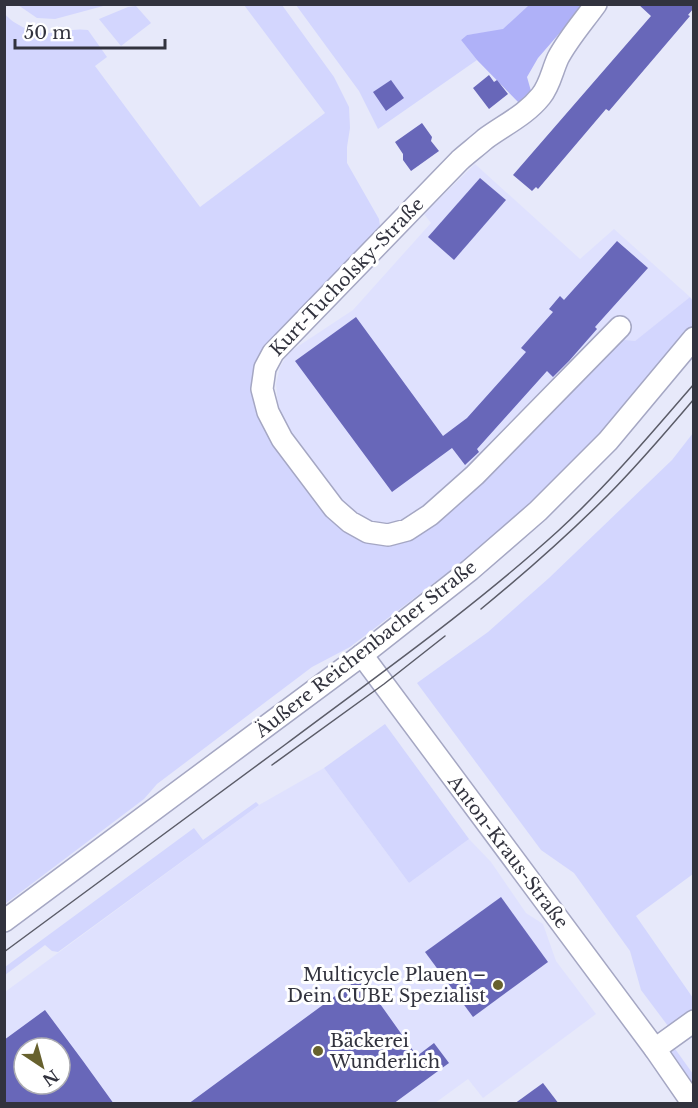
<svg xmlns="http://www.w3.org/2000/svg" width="698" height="1108" font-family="'Libre Baskerville',serif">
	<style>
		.built { fill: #dfe1fe; fill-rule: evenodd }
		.green { fill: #d3d6fe }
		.forest { fill: #afb1f8 }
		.building { fill: #6867b9; fill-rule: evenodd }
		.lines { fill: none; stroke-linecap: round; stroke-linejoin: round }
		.minor-casing { stroke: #a5a7c3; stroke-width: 24 }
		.minor { stroke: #fff; stroke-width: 21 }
		.tram { stroke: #5b5c68; stroke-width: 1.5 }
		.poi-dot { fill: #67612d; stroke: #fff; stroke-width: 2 }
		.labels { text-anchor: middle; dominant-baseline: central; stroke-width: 6; stroke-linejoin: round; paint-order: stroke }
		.street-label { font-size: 18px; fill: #32333e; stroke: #fff }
		.poi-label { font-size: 18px; fill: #32333e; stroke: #fff; text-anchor: end }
	</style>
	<rect width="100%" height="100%" fill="#e7e9fa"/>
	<g class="built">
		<polygon points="475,164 580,259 614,229 690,297 635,341 616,340 477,488 415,534 389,529 353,515 332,492 288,429 278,405 276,384 280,367 288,353 353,310 431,223 424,214"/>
		<path d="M324,768L409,883L469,839L491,862L526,913L543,924L556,961L596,1014L483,1098L468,1079L435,1103L5,1104V992L259,805ZM24,1048H60V1084H24Z"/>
	</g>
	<g class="green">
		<polygon points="18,5 107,5 55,19 37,18"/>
		<path d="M244,5H282L334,77L349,107L350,128L347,147V163L379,219L380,226L377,232L300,309L261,352L254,376L258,410L272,444L306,488L319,498L341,523L415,534L477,488L616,339L635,341L690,297L693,301V326L575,463L510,525L350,647L312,667L157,784L144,799L5,904V14C14,25 34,34 49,33C62,32 74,28 88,30L107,57L95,66L200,207L325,113Z"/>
		<polygon points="296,5 529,5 503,30 467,35 461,40 477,60 378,129 359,91"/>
		<polygon points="136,6 151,23 121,46 99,19 128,7"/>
		<polygon points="693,433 693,874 636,916 693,998 693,1012 672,1028 668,1026 641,990 630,951 574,873 541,850 417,683 488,632 549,578 672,460"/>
		<polygon points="385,724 469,839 409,883 324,768"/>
		<polygon points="256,802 259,805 58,952 52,951 45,945 5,975 5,967 194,828 203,840"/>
		<polygon points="673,1046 693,1074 693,1087 668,1053"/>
	</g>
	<polygon class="forest" points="529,5 584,5 538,58 527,77 531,91 520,104 477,60 461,40 467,35 503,29"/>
	<g class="building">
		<polygon points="638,4 693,4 693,9 688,15 690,16 609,111 606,109 538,189 536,187 532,191 513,175 651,16"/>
		<polygon points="489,75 494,82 497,80 508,94 489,109 473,88"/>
		<polygon points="391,80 404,98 386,111 373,92"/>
		<polygon points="422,123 432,137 431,141 439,151 411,171 403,160 403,154 395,142"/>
		<polygon points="480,178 506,200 454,260 428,237"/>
		<polygon points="617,241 648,268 595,327 597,329 569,361 553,377 547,371 477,449 479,452 465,465 452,448 392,492 295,361 356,317 443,436 467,418 526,352 521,348 553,312 549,309 560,296 564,300"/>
		<polygon points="501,897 548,962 473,1017 425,952"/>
		<polygon points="361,977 417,1056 434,1043 449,1063 393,1104 188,1104"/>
		<path d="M45,1010L83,1061L114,1104H4V1040ZM24,1048H60V1084H24Z"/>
		<polygon points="543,1083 559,1104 514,1104"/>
	</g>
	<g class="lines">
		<g class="minor-casing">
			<g id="minor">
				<path d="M596,4C583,22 568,39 558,58C552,71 550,85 541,96C526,115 504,125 485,139C477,146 468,153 460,160L273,353L265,368L262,389L268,412L282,439L334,508L350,522L368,532L388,535L407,530L430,515L475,475L620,327"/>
				<polyline points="362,655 655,1049 693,1104"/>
				<polyline points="4,921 362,655 470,570 538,511 608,441 694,338"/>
				<polyline points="655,1049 694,1021"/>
			</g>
		</g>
		<use href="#minor" class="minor"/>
		<g class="tram">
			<path d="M481,609C525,573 568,535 608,495C638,465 666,432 694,399"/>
			<polyline points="272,765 384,684 445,636"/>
			<path d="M4,952C98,883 192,813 286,744C378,675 472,609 558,531C607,486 650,435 694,384"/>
		</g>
	</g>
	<g class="poi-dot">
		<circle cx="498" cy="985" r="6"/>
		<circle cx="318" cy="1051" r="6"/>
	</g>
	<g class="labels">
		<g class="street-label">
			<text transform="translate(347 277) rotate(-46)">Kurt-Tucholsky-Straße</text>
			<text transform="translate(366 649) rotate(-38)">Äußere Reichenbacher Straße</text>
			<text transform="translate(508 852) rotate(53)">Anton-Kraus-Straße</text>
		</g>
		<g class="poi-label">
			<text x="486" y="975">Multicycle Plauen –<tspan x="486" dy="21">Dein CUBE Spezialist</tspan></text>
			<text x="330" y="1041" text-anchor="start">Bäckerei<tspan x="330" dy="21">Wunderlich</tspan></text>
		</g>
	</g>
	<rect width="698" height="1108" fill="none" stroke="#32333e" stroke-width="12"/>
	<g transform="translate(42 1066) rotate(144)"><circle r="28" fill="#ffffff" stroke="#adadb2" stroke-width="1.5"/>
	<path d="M0-4.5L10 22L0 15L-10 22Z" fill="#67612d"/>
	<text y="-9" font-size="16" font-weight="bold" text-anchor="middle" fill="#32333e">N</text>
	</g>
	<path d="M15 39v9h150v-9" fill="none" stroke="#32333e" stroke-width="3"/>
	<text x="24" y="39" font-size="18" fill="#32333e" stroke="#ffffff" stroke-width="4.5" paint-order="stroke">50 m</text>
</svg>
